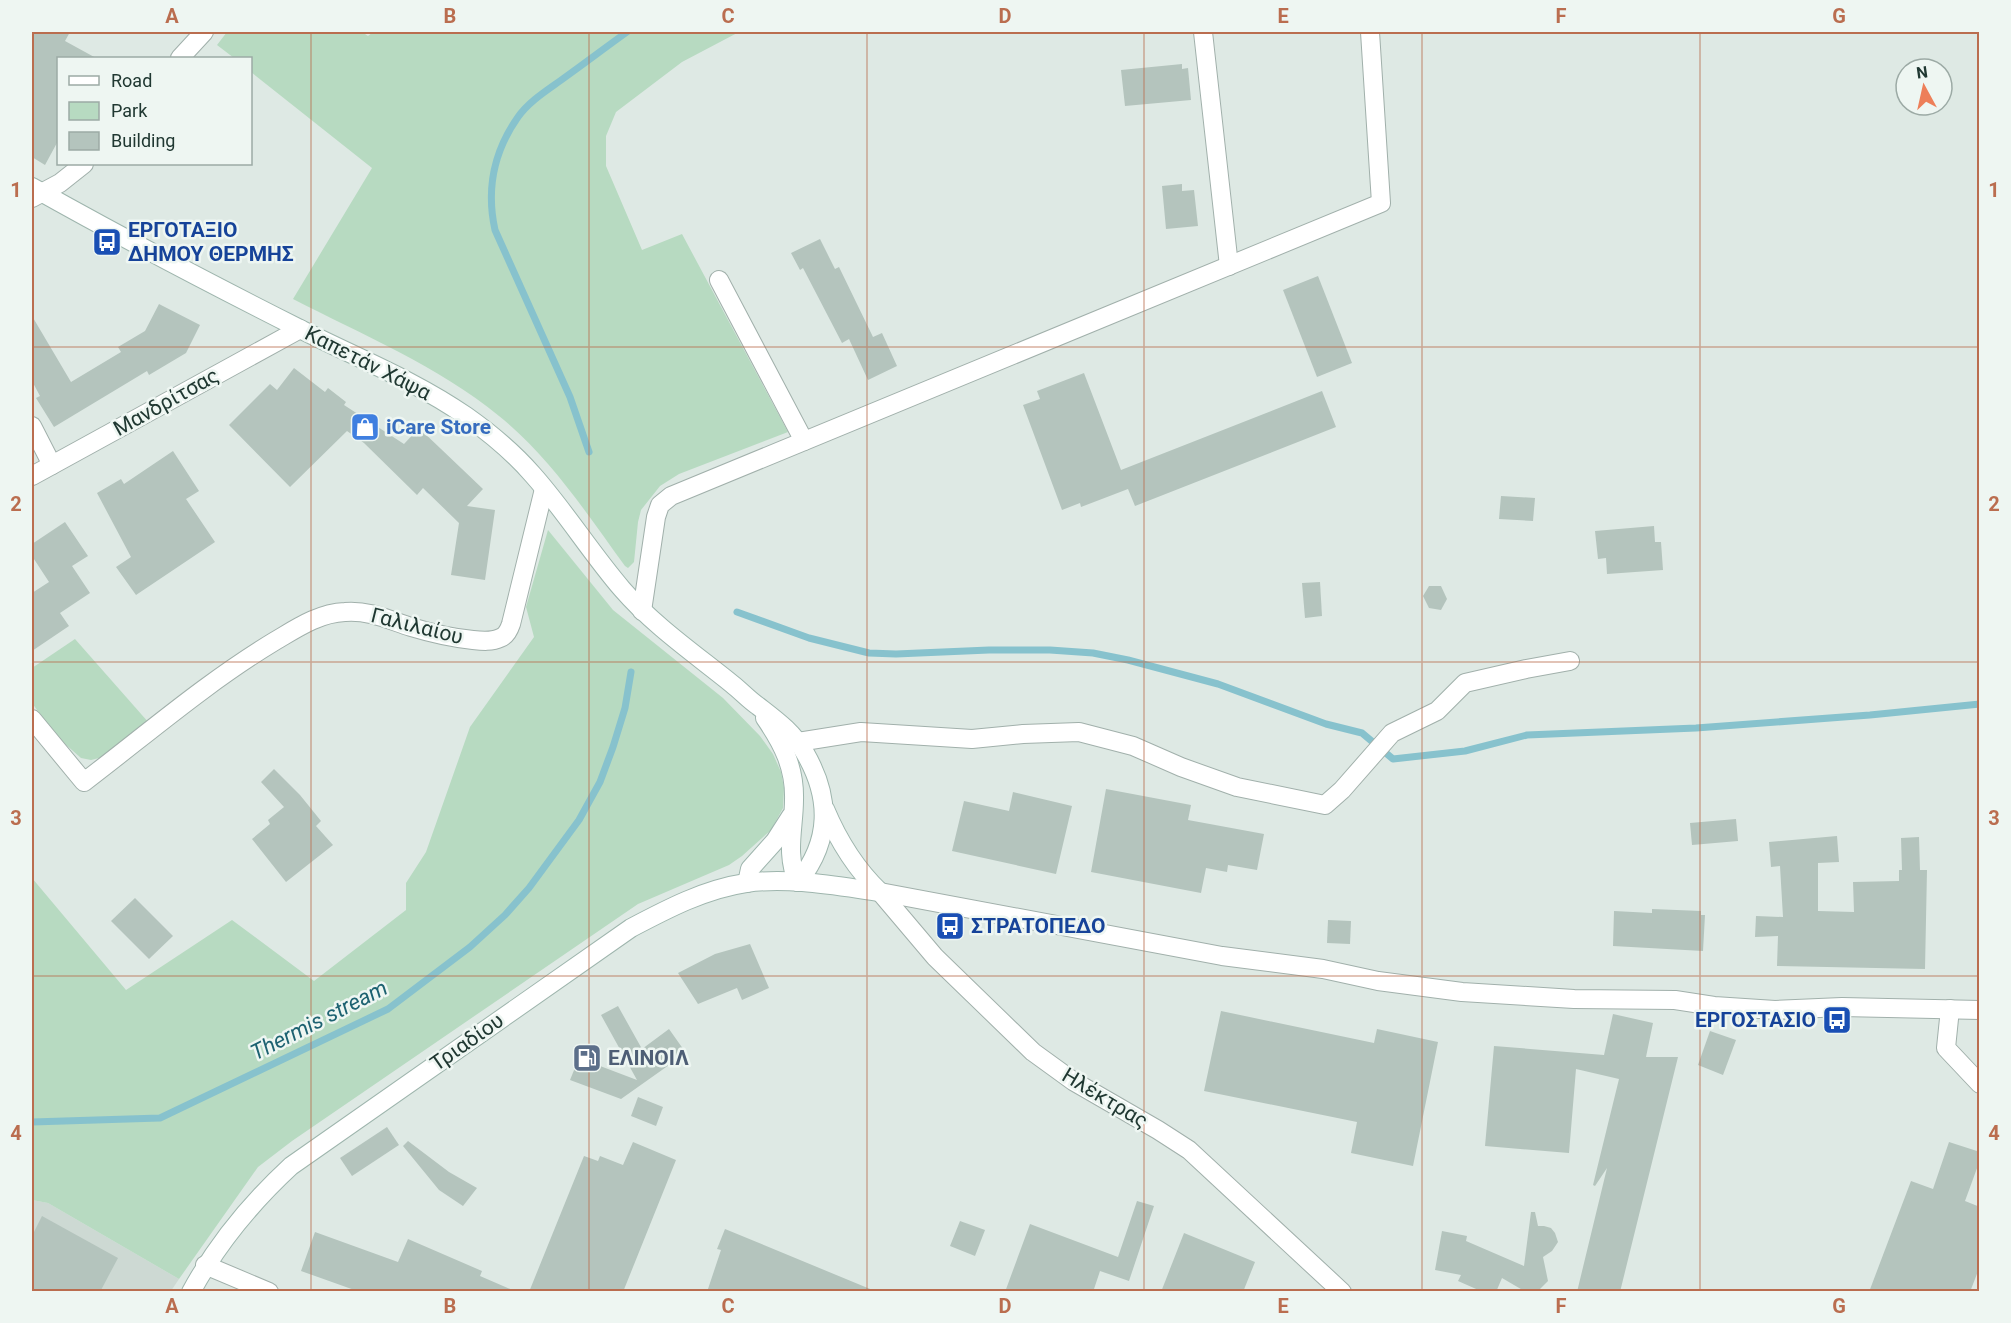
<svg xmlns="http://www.w3.org/2000/svg" width="2011" height="1323" font-family="Roboto,sans-serif">
	<style>
		.built { fill: #cdd9d3 }
		.green { fill: #b7dac1 }
		.lines { fill: none; stroke-linecap: round; stroke-linejoin: round }
		.stream { stroke: #87c2cd; stroke-width: 7 }
		.building { fill: #b4c4bd }
		.minor-casing { stroke: #a1b0ab; stroke-width: 20 }
		.tertiary-casing { stroke: #a1b0ab; stroke-width: 20 }
		.secondary-casing { stroke: #9eb5ad; stroke-width: 20 }
		.minor { stroke: #fff; stroke-width: 18 }
		.tertiary { stroke: #fff; stroke-width: 18 }
		.secondary { stroke: #fff; stroke-width: 18 }
		.grid { fill: none; stroke: #ba6d4f; stroke-width: 1.5; stroke-opacity: 0.55 }
		.labels { text-anchor: middle; dominant-baseline: central; stroke-width: 5; stroke-linejoin: round; paint-order: stroke }
		.transit-label { font-size: 21px; font-weight: bold; fill: #164399; stroke: #eef6f2; text-anchor: start }
		.street-label { font-size: 21px; fill: #203832; stroke: #eef6f2 }
		.shop-label { font-size: 21px; font-weight: bold; fill: #366cbe; stroke: #eef6f2; text-anchor: start }
		.service-label { font-size: 21px; font-weight: bold; fill: #4e5e75; stroke: #eef6f2; text-anchor: start }
		.water-label { font-size: 22px; font-style: italic; fill: #1d6271; stroke: #eef6f2 }
		.neatline { fill: none; stroke: #ba6d4f; stroke-width: 2 }
		.grid-label { font-size: 20px; text-anchor: middle; font-weight: bold; fill: #ba6d4f }
	</style>
	<rect width="100%" height="100%" fill="#dee9e4"/>
	<polygon class="built" points="32,1200 48,1203 179,1279 171,1291 32,1292"/>
	<g class="green">
		<path d="M227,32H362L368,36L373,32H739L682,62L616,112L606,136V166L642,250L682,234L788,432L679,474L660,486L641,510L638,522L634,562L628,568L625,566C587,514 550,457 499,416C438,366 363,335 293,299L372,168L251,72L250,58H234L217,45Z"/>
		<polygon points="548,530 613,610 723,698 760,736 773,754 781,772 784,788 783,808 771,830 742,856 729,865 638,904 292,1141 258,1167 179,1279 48,1203 32,1200 32,878 126,990 232,920 314,981 406,910 406,883 426,852 470,727 534,637 526,607"/>
		<polygon points="75,639 149,723 103,757 91,760 81,758 56,736 32,703 32,668"/>
	</g>
	<g class="lines">
		<g class="stream">
			<path d="M589,452L570,397L495,230C486,189 494,151 518,117C529,101 549,89 564,78C585,63 606,47 627,32"/>
			<polyline points="737,612 809,638 869,653 896,654 989,650 1050,650 1093,653 1128,660 1218,684 1326,724 1362,733 1393,759 1465,751 1527,735 1696,728 1870,715 1980,704"/>
			<polyline points="32,1122 160,1118 388,1009 470,947 505,915 529,888 579,820 600,782 613,747 625,708 631,672"/>
		</g>
	</g>
	<g class="building">
		<polygon points="32,32 70,32 65,41 96,58 58,58 58,141 45,165 32,157"/>
		<polygon points="1182,64 1182,69 1188,68 1191,100 1125,106 1121,70"/>
		<polygon points="1182,184 1182,191 1194,190 1198,226 1166,229 1162,186"/>
		<polygon points="820,239 835,269 839,267 873,337 882,333 897,366 868,380 849,339 842,343 803,268 800,270 791,253"/>
		<polygon points="1318,276 1352,363 1317,377 1283,290"/>
		<polygon points="159,304 200,325 186,353 149,375 147,371 54,427 36,398 40,396 32,381 32,316 71,382 121,352 118,347 145,331"/>
		<polygon points="294,368 325,392 328,388 346,402 344,405 404,444 419,428 483,489 467,506 495,510 485,580 451,575 459,523 423,488 417,495 364,443 347,431 290,487 229,425 270,384 277,390"/>
		<polygon points="1084,373 1121,470 1322,391 1336,427 1135,506 1128,489 1081,507 1080,503 1062,510 1023,405 1040,399 1037,391"/>
		<polygon points="173,451 199,491 186,499 215,542 136,595 116,567 131,557 97,493 121,479 124,484"/>
		<polygon points="1501,496 1535,498 1533,521 1499,519"/>
		<polygon points="65,522 88,556 72,566 90,593 60,613 69,626 32,651 32,593 49,582 32,556 32,544"/>
		<polygon points="1654,526 1655,542 1661,542 1663,570 1607,574 1606,558 1598,559 1595,531"/>
		<polygon points="1320,582 1322,616 1305,618 1302,583"/>
		<polygon points="1429,586 1441,586 1447,599 1441,610 1429,608 1423,596"/>
		<polygon points="274,769 300,795 321,821 316,826 333,845 286,882 252,839 270,824 268,820 284,807 261,782"/>
		<polygon points="1106,789 1191,805 1188,820 1264,834 1257,870 1228,865 1227,872 1206,868 1201,893 1091,872"/>
		<polygon points="1013,792 1072,806 1056,874 952,851 964,801 1009,811"/>
		<polygon points="1736,819 1738,841 1692,845 1690,823"/>
		<polygon points="1837,836 1839,862 1818,863 1818,911 1854,912 1853,882 1899,881 1899,870 1902,870 1901,838 1919,837 1920,870 1927,870 1925,969 1777,966 1778,936 1755,937 1756,916 1783,917 1780,866 1771,867 1769,842"/>
		<polygon points="135,898 173,936 149,959 111,921"/>
		<polygon points="1652,909 1701,911 1701,915 1705,915 1703,951 1613,946 1614,911 1652,913"/>
		<polygon points="1328,920 1351,921 1350,944 1327,943"/>
		<polygon points="750,944 769,988 742,1000 737,988 698,1004 678,973 715,954"/>
		<polygon points="618,1006 642,1049 669,1029 686,1053 621,1099 570,1080 579,1058 637,1080 601,1015"/>
		<polygon points="1221,1011 1374,1043 1377,1029 1438,1042 1413,1166 1351,1153 1357,1122 1204,1091"/>
		<polygon points="1613,1014 1653,1023 1646,1057 1678,1057 1620,1292 1577,1292 1607,1168 1595,1186 1593,1185 1619,1079 1576,1069 1569,1153 1485,1146 1494,1046 1604,1055"/>
		<polygon points="1710,1031 1736,1040 1723,1075 1698,1065"/>
		<polygon points="638,1097 663,1107 656,1126 631,1116"/>
		<polygon points="387,1127 399,1145 352,1176 340,1158"/>
		<polygon points="408,1141 449,1172 477,1188 463,1206 439,1190 403,1146"/>
		<polygon points="633,1142 676,1160 623,1292 529,1292 584,1156 598,1161 600,1156 623,1165"/>
		<polygon points="1949,1142 1980,1152 1980,1160 1965,1201 1980,1207 1980,1266 1970,1292 1869,1292 1911,1181 1933,1189"/>
		<polygon points="1137,1201 1154,1206 1129,1281 1100,1271 1093,1292 1005,1292 1030,1224 1118,1257"/>
		<polygon points="1531,1212 1535,1212 1538,1226 1544,1226 1551,1228 1555,1233 1558,1242 1552,1251 1543,1257 1548,1281 1540,1289 1526,1292 1502,1278 1496,1292 1483,1292 1458,1281 1461,1275 1435,1270 1442,1231 1467,1236 1466,1241 1524,1266"/>
		<polygon points="42,1216 118,1258 100,1292 32,1292 32,1236"/>
		<polygon points="960,1221 985,1230 975,1256 950,1246"/>
		<polygon points="725,1229 875,1291 875,1292 707,1292 721,1250 717,1249"/>
		<polygon points="315,1232 398,1262 408,1239 482,1271 480,1276 517,1292 360,1292 301,1271"/>
		<polygon points="1184,1233 1255,1262 1243,1292 1161,1292"/>
	</g>
	<g class="lines">
		<g class="minor-casing">
			<g id="minor">
				<polyline points="1203,32 1229,266"/>
				<polyline points="180,58 204,32"/>
				<polyline points="32,198 60,183 84,164"/>
				<polyline points="719,280 804,441"/>
				<polyline points="32,426 52,465"/>
				<polyline points="642,611 656,517 660,505 671,496 1381,203 1370,32"/>
				<path d="M32,719L84,782C147,734 207,682 275,641C297,628 319,613 345,612C369,610 389,620 411,627C431,633 452,638 473,640C482,641 492,642 500,638C506,636 509,630 511,624L544,489"/>
				<polyline points="798,742 861,732 972,739 1023,734 1079,732 1133,746 1181,767 1237,787 1325,805 1342,790 1392,733 1437,711 1465,683 1526,669 1570,661"/>
				<polyline points="880,892 935,957 1033,1052 1073,1081 1158,1130 1189,1150 1342,1292"/>
				<polyline points="1950,1009 1946,1048 1980,1084"/>
				<polyline points="205,1265 269,1292"/>
			</g>
		</g>
		<g class="tertiary-casing">
			<g id="tertiary">
				<polyline points="32,476 300,329"/>
				<polyline points="880,892 1222,956 1323,969 1378,981 1462,992 1574,999 1675,1000 1714,1006 1775,1010 1842,1007 1980,1010"/>
			</g>
		</g>
		<g class="secondary-casing">
			<g id="secondary">
				<path d="M32,187C119,236 209,283 298,328C355,357 414,380 466,416C490,433 514,453 533,475C565,511 591,553 622,589C654,626 695,654 732,684C741,691 749,700 758,706C776,720 793,732 805,753C831,798 831,841 798,882"/>
				<path d="M765,718C783,744 795,768 794,800C794,828 785,855 798,882"/>
				<path d="M825,809C838,840 856,869 880,892"/>
				<polyline points="747,883 750,869 775,841 791,816"/>
				<path d="M191,1292C217,1244 251,1203 291,1166L631,928C667,909 705,889 746,883C790,877 836,886 880,892"/>
			</g>
		</g>
		<use href="#minor" class="minor"/>
		<use href="#tertiary" class="tertiary"/>
		<use href="#secondary" class="secondary"/>
	</g>
	<path class="grid" d="M311,32V1292M589,32V1292M867,32V1292M1144,32V1292M1422,32V1292M1700,32V1292M32,347H1980M32,662H1980M32,976H1980"/>
	<defs>
		<g id="bus-square" transform="scale(1.5)"><rect x="-9" y="-9" width="18" height="18" rx="4" fill="#1a4fb4" stroke="#eef6f2"/><path d="M-5-6H5V4H4V6H2V4H-2V6H-4V4H-5ZM-3.5-4V0h7V-4ZM-3.5 1.2v1.5H-2V1.2ZM2 1.2v1.5H3.5V1.2Z" fill="#fff"/></g>
		<g id="shop-square" transform="scale(1.5)"><rect x="-9" y="-9" width="18" height="18" rx="4" fill="#3f7fe0" stroke="#eef6f2"/><path d="M-5-2.5h2.3a2.7 3.5 0 0 1 5.4 0H5L5.5 6h-11ZM-1.5-2.5h3a1.5 2.3 0 0 0-3 0Z" fill="#fff"/></g>
		<g id="fuel-square" transform="scale(1.5)"><rect x="-9" y="-9" width="18" height="18" rx="4" fill="#5c6f8a" stroke="#eef6f2"/><path d="M-5.5-6h7V0h2V4h1.3V-2.5L3-4.5l.8-.8L6-3V5H2.5V1h-1V6h-7ZM-4.2-4.7v3.2H.2V-4.7Z" fill="#fff"/></g>
	</defs>
	<g fill-rule="evenodd">
		<use href="#bus-square" x="107" y="242"/>
		<use href="#shop-square" x="365" y="427"/>
		<use href="#bus-square" x="950" y="926"/>
		<use href="#bus-square" x="1837" y="1020"/>
		<use href="#fuel-square" x="587" y="1058"/>
	</g>
	<g class="labels">
		<g class="transit-label">
			<text x="128" y="230">ΕΡΓΟΤΑΞΙΟ<tspan x="128" dy="24">ΔΗΜΟΥ ΘΕΡΜΗΣ</tspan></text>
			<text x="971" y="926">ΣΤΡΑΤΟΠΕΔΟ</text>
			<text x="1816" y="1020" text-anchor="end">ΕΡΓΟΣΤΑΣΙΟ</text>
		</g>
		<g class="street-label">
			<text transform="translate(368 363) rotate(27)">Καπετάν Χάψα</text>
			<text transform="translate(166 402) rotate(-29)">Μανδρίτσας</text>
			<text transform="translate(417 626) rotate(14)">Γαλιλαίου</text>
			<text transform="translate(467 1042) rotate(-35)">Τριαδίου</text>
			<text transform="translate(1105 1098) rotate(31)">Ηλέκτρας</text>
		</g>
		<g class="shop-label">
			<text x="386" y="427">iCare Store</text>
		</g>
		<g class="service-label">
			<text x="608" y="1058">ΕΛΙΝΟΙΛ</text>
		</g>
		<g class="water-label">
			<text transform="translate(319 1020) rotate(-27)">Thermis stream</text>
		</g>
	</g>
	<rect width="2011" height="1323" fill="none" stroke="#eef6f2" stroke-width="66"/>
	<rect x="57" y="57" width="195" height="108" fill="#eef6f2" stroke="#9caaa5" stroke-width="1.5"/>
	<rect x="69" y="76" width="30" height="9" fill="#ffffff" stroke="#9caaa5" stroke-width="1.5"/>
	<text x="111" y="87" font-size="18" fill="#203832">Road</text>
	<rect x="69" y="102" width="30" height="18" fill="#b7dac1" stroke="#9caaa5" stroke-width="1.5"/>
	<text x="111" y="117" font-size="18" fill="#203832">Park</text>
	<rect x="69" y="132" width="30" height="18" fill="#b4c4bd" stroke="#9caaa5" stroke-width="1.5"/>
	<text x="111" y="147" font-size="18" fill="#203832">Building</text>
	<g transform="translate(1924 87) rotate(352)"><circle r="28" fill="#eef6f2" stroke="#9caaa5" stroke-width="1.5"/>
	<path d="M0-4.5L10 22L0 15L-10 22Z" fill="#ed7f59"/>
	<text y="-9" font-size="16" font-weight="bold" text-anchor="middle" fill="#203832">N</text>
	</g>
	<rect x="33" y="33" width="1945" height="1257" class="neatline"/>
	<g class="grid-label">
		<text x="172" y="23">A</text>
		<text x="450" y="23">B</text>
		<text x="728" y="23">C</text>
		<text x="1005" y="23">D</text>
		<text x="1283" y="23">E</text>
		<text x="1561" y="23">F</text>
		<text x="1839" y="23">G</text>
		<text x="16" y="197">1</text>
		<text x="1994" y="197">1</text>
		<text x="16" y="511">2</text>
		<text x="1994" y="511">2</text>
		<text x="16" y="825">3</text>
		<text x="1994" y="825">3</text>
		<text x="16" y="1140">4</text>
		<text x="1994" y="1140">4</text>
		<text x="172" y="1313">A</text>
		<text x="450" y="1313">B</text>
		<text x="728" y="1313">C</text>
		<text x="1005" y="1313">D</text>
		<text x="1283" y="1313">E</text>
		<text x="1561" y="1313">F</text>
		<text x="1839" y="1313">G</text>
	</g>
</svg>
